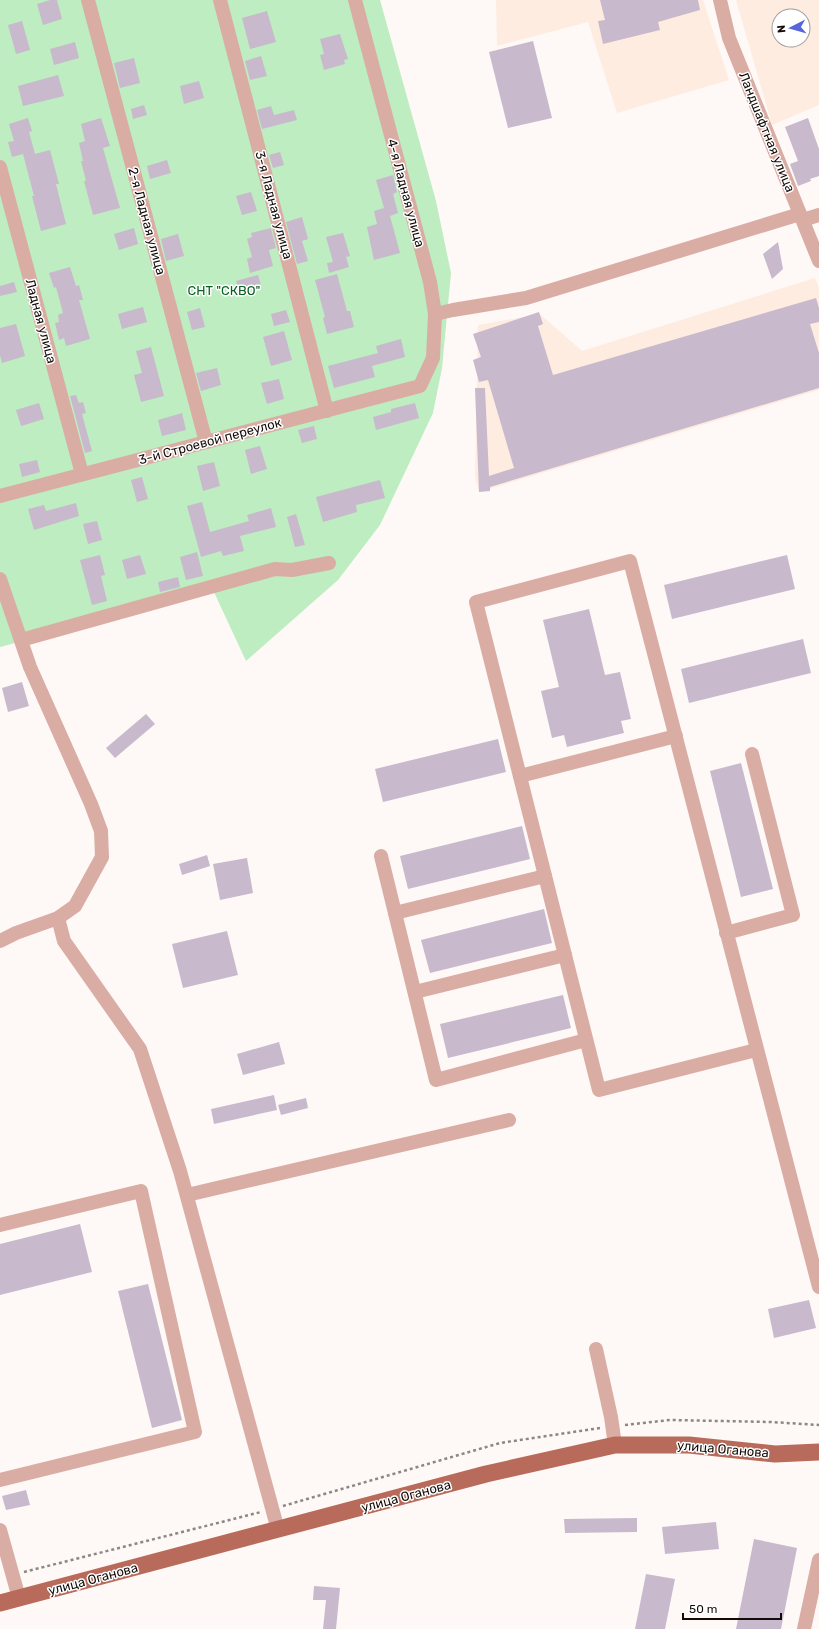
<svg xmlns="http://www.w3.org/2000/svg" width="819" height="1629" font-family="Rubik,sans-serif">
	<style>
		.built { fill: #feece0; fill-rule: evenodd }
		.green { fill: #bdedc1 }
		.building { fill: #c9b9cd }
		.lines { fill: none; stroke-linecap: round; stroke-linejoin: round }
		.path { stroke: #8d8683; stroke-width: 2.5; stroke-dasharray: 3 3; stroke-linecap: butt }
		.minor { stroke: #daada4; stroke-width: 14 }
		.major { stroke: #b86b5b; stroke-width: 17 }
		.labels { text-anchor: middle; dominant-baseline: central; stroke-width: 3; stroke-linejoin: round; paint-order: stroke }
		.street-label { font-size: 13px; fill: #130b07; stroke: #fff }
		.park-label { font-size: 13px; fill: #0a5f23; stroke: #fff }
	</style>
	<rect width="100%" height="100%" fill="#fef9f6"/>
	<g class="built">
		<polygon points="496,0 703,0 729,80 617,113 588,22 497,46"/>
		<path d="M736,0H819V105L772,125ZM779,16H803V40H779Z"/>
		<polygon points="815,278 819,288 819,390 479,492 475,476 478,325 540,314 582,351"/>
	</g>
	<polygon class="green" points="0,0 380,0 436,201 451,273 442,368 433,413 380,525 338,580 246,661 213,590 0,647"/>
	<g class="building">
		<polygon points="50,0 57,0 62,19 43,25 37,4"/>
		<polygon points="600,0 698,0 700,10 658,22 660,30 603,44 598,21 605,20"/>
		<polygon points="267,11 276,42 250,49 242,18"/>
		<polygon points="22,21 30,50 16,54 8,25"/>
		<polygon points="340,34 348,59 344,60 345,64 324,70 320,55 324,54 320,39"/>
		<polygon points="533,41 552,118 508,128 489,52"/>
		<polygon points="75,42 79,58 54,65 50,49"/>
		<polygon points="261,56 267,76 250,80 245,61"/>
		<polygon points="134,58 140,83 120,88 114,63"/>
		<polygon points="58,75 64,96 23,106 18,86"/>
		<polygon points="199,81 204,98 184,104 180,86"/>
		<polygon points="144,105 147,115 133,119 131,109"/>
		<polygon points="271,106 274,115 294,110 297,120 262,129 257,110"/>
		<polygon points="28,118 32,131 29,132 35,154 50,150 59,184 56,184 66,224 41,231 32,196 34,196 23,154 12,157 8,142 14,141 9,124"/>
		<polygon points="101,118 110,146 103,148 120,208 93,215 84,181 86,181 81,161 83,161 79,143 85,141 81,124"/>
		<polygon points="808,118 819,149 819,176 810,179 811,181 798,186 790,164 798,161 785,127"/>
		<polygon points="280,152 284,165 273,168 269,155"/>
		<polygon points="167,160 171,173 150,179 147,166"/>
		<polygon points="393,175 397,192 393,194 398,213 390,216 400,253 374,260 367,227 377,224 374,211 384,208 376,180"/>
		<polygon points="251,192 257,211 242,215 236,196"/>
		<polygon points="302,217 308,239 302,241 308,261 297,264 286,222"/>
		<polygon points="134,228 138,244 119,250 114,234"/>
		<polygon points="271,228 276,248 269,250 273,266 250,273 247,259 252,257 247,239 252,237 251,233"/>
		<polygon points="343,233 350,256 346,257 349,267 329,273 327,263 333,262 326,237"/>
		<polygon points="178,234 184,256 166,261 161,239"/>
		<polygon points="778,242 783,269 772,279 763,254"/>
		<polygon points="70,267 76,286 79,285 83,300 79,300 90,339 66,346 64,338 59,340 55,323 59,322 58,315 63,313 56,287 54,288 49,273"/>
		<polygon points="337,274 347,311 350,311 354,327 327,334 323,318 325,317 315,280"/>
		<polygon points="258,275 261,285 239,291 236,281"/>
		<polygon points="14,282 17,292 0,296 0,286"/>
		<polygon points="816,298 819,308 819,322 810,324 819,353 819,388 490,487 490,491 479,492 475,388 485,388 489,476 514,468 488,380 479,382 473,360 481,357 473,334 539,312 543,324 538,326 553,375"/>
		<polygon points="143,307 147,322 122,329 118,314"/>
		<polygon points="200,308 205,327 192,330 187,312"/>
		<polygon points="286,310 290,322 274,326 271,314"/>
		<polygon points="16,324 25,356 2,363 0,355 0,328"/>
		<polygon points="284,331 292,360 271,366 263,337"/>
		<polygon points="401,339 405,357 372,366 375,377 334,388 328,366 378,353 376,346"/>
		<polygon points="151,347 164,396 141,402 134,375 142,373 136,351"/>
		<polygon points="217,368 221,385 201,391 196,373"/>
		<polygon points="279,379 284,399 267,404 261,383"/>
		<polygon points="76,395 79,403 83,402 86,413 82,414 92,451 85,453 70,396"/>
		<polygon points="39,403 44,419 21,426 16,410"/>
		<polygon points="415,403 419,418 376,430 373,417 391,412 391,409"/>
		<polygon points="182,413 186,430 162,436 158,420"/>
		<polygon points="314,426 317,439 302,443 298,430"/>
		<polygon points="260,446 267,469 251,474 245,450"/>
		<polygon points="37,460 40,472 22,477 19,464"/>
		<polygon points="214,462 220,486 203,491 197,466"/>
		<polygon points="142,477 148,499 137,502 131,480"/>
		<polygon points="380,480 385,498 356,505 357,512 323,522 316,497"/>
		<polygon points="202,502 210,532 249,521 247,515 271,508 276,527 240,536 244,551 223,556 221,551 201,557 187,506"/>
		<polygon points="76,503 79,516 34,530 28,509 44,505 46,511"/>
		<polygon points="296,514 305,545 295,547 287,517"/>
		<polygon points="97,521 102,540 88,544 83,524"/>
		<polygon points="197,552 203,576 186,580 180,557"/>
		<polygon points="100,555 105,575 101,576 107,601 92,605 80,560"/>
		<polygon points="140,555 146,574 127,579 122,560"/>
		<polygon points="787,555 795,589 672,619 664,585"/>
		<polygon points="178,577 180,587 160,592 158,582"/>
		<polygon points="589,609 605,675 620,672 631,719 621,721 624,733 567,747 564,735 552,738 541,691 559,687 543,620"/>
		<polygon points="803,639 811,673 689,703 681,669"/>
		<polygon points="22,682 29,706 8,712 2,688"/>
		<polygon points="146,714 155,724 115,758 106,748"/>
		<polygon points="498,739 506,772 383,802 375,769"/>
		<polygon points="741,763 773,889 741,897 710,771"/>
		<polygon points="522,826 530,859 408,889 400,856"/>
		<polygon points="207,855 210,866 182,875 179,864"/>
		<polygon points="247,858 253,893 220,900 213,864"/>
		<polygon points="544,909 552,943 430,973 421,940"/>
		<polygon points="227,931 238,975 183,988 172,944"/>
		<polygon points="563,995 571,1028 448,1058 440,1024"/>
		<polygon points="279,1042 285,1064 243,1075 237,1054"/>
		<polygon points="274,1095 277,1110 214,1124 211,1109"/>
		<polygon points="306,1098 308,1108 281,1115 278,1105"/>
		<polygon points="80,1224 92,1272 0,1295 0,1244"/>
		<polygon points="148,1284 182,1420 152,1428 118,1291"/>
		<polygon points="809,1300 816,1328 774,1338 768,1309"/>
		<polygon points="26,1490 30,1505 6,1510 2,1496"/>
		<polygon points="637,1518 637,1532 565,1533 564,1519"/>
		<polygon points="716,1522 719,1549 665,1554 662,1527"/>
		<polygon points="754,1539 797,1548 781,1629 736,1629"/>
		<polygon points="646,1574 675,1579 665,1629 635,1629"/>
		<polygon points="314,1586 340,1588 336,1629 323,1629 326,1600 313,1600"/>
	</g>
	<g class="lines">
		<g class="path">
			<polyline points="625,1425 670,1420 771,1422 819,1425"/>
			<polyline points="283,1506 500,1443 600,1428"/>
			<polyline points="24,1572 261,1512"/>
		</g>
		<g class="minor">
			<polyline points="88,0 206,442"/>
			<polyline points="220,0 327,411"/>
			<polyline points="720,0 729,38 819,261"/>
			<polyline points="0,167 82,474"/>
			<polyline points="803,220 819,215"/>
			<polyline points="435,314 453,310 526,298 800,214"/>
			<polyline points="0,496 420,386 433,358 435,314 430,282 355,0"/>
			<polyline points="0,579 30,667 91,804 101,831 102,857 75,906 58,918 16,933 0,941"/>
			<polyline points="21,640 275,569 292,570 329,563"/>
			<polyline points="520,776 676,736"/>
			<polyline points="381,856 436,1080 586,1040"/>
			<polyline points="395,913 545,876"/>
			<polyline points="58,918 64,941 140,1049 180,1171 278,1530"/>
			<polyline points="726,933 793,915 752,754"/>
			<polyline points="415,992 565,955"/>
			<polyline points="756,1050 599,1090 476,602 630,561 819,1287"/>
			<polyline points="187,1195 509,1120"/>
			<polyline points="0,1225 141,1191 195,1432 0,1480"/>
			<polyline points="596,1349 611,1417 615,1445"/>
			<polyline points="0,1530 19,1598"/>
			<polyline points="804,1629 819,1560"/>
		</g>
		<polyline class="major" points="0,1603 486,1474 615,1445 689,1445 775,1454 819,1452"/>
	</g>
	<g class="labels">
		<g class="street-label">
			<text transform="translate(767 132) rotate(68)">Ландшафтная улица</text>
			<text transform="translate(406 193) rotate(75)">4-я Ладная улица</text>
			<text transform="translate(274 205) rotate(75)">3-я Ладная улица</text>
			<text transform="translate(147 221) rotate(75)">2-я Ладная улица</text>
			<text transform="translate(41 321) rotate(75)">Ладная улица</text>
			<text transform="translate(210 441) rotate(-15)">3-й Строевой переулок</text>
			<text transform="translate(723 1449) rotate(5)">улица Оганова</text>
			<text transform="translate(406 1496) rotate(-15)">улица Оганова</text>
			<text transform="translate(93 1579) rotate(-15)">улица Оганова</text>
		</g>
		<g class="park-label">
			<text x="224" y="290">СНТ "СКВО"</text>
		</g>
	</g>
	<g transform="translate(791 28) rotate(264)"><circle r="19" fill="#ffffff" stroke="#a19d9c"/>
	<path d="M0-3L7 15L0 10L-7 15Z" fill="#5665db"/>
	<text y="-6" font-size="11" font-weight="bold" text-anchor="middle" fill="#130b07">N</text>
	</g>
	<path d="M683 1613v6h98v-6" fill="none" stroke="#130b07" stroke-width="2"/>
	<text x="689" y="1613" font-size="12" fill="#130b07" stroke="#ffffff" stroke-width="3" paint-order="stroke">50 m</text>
</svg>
